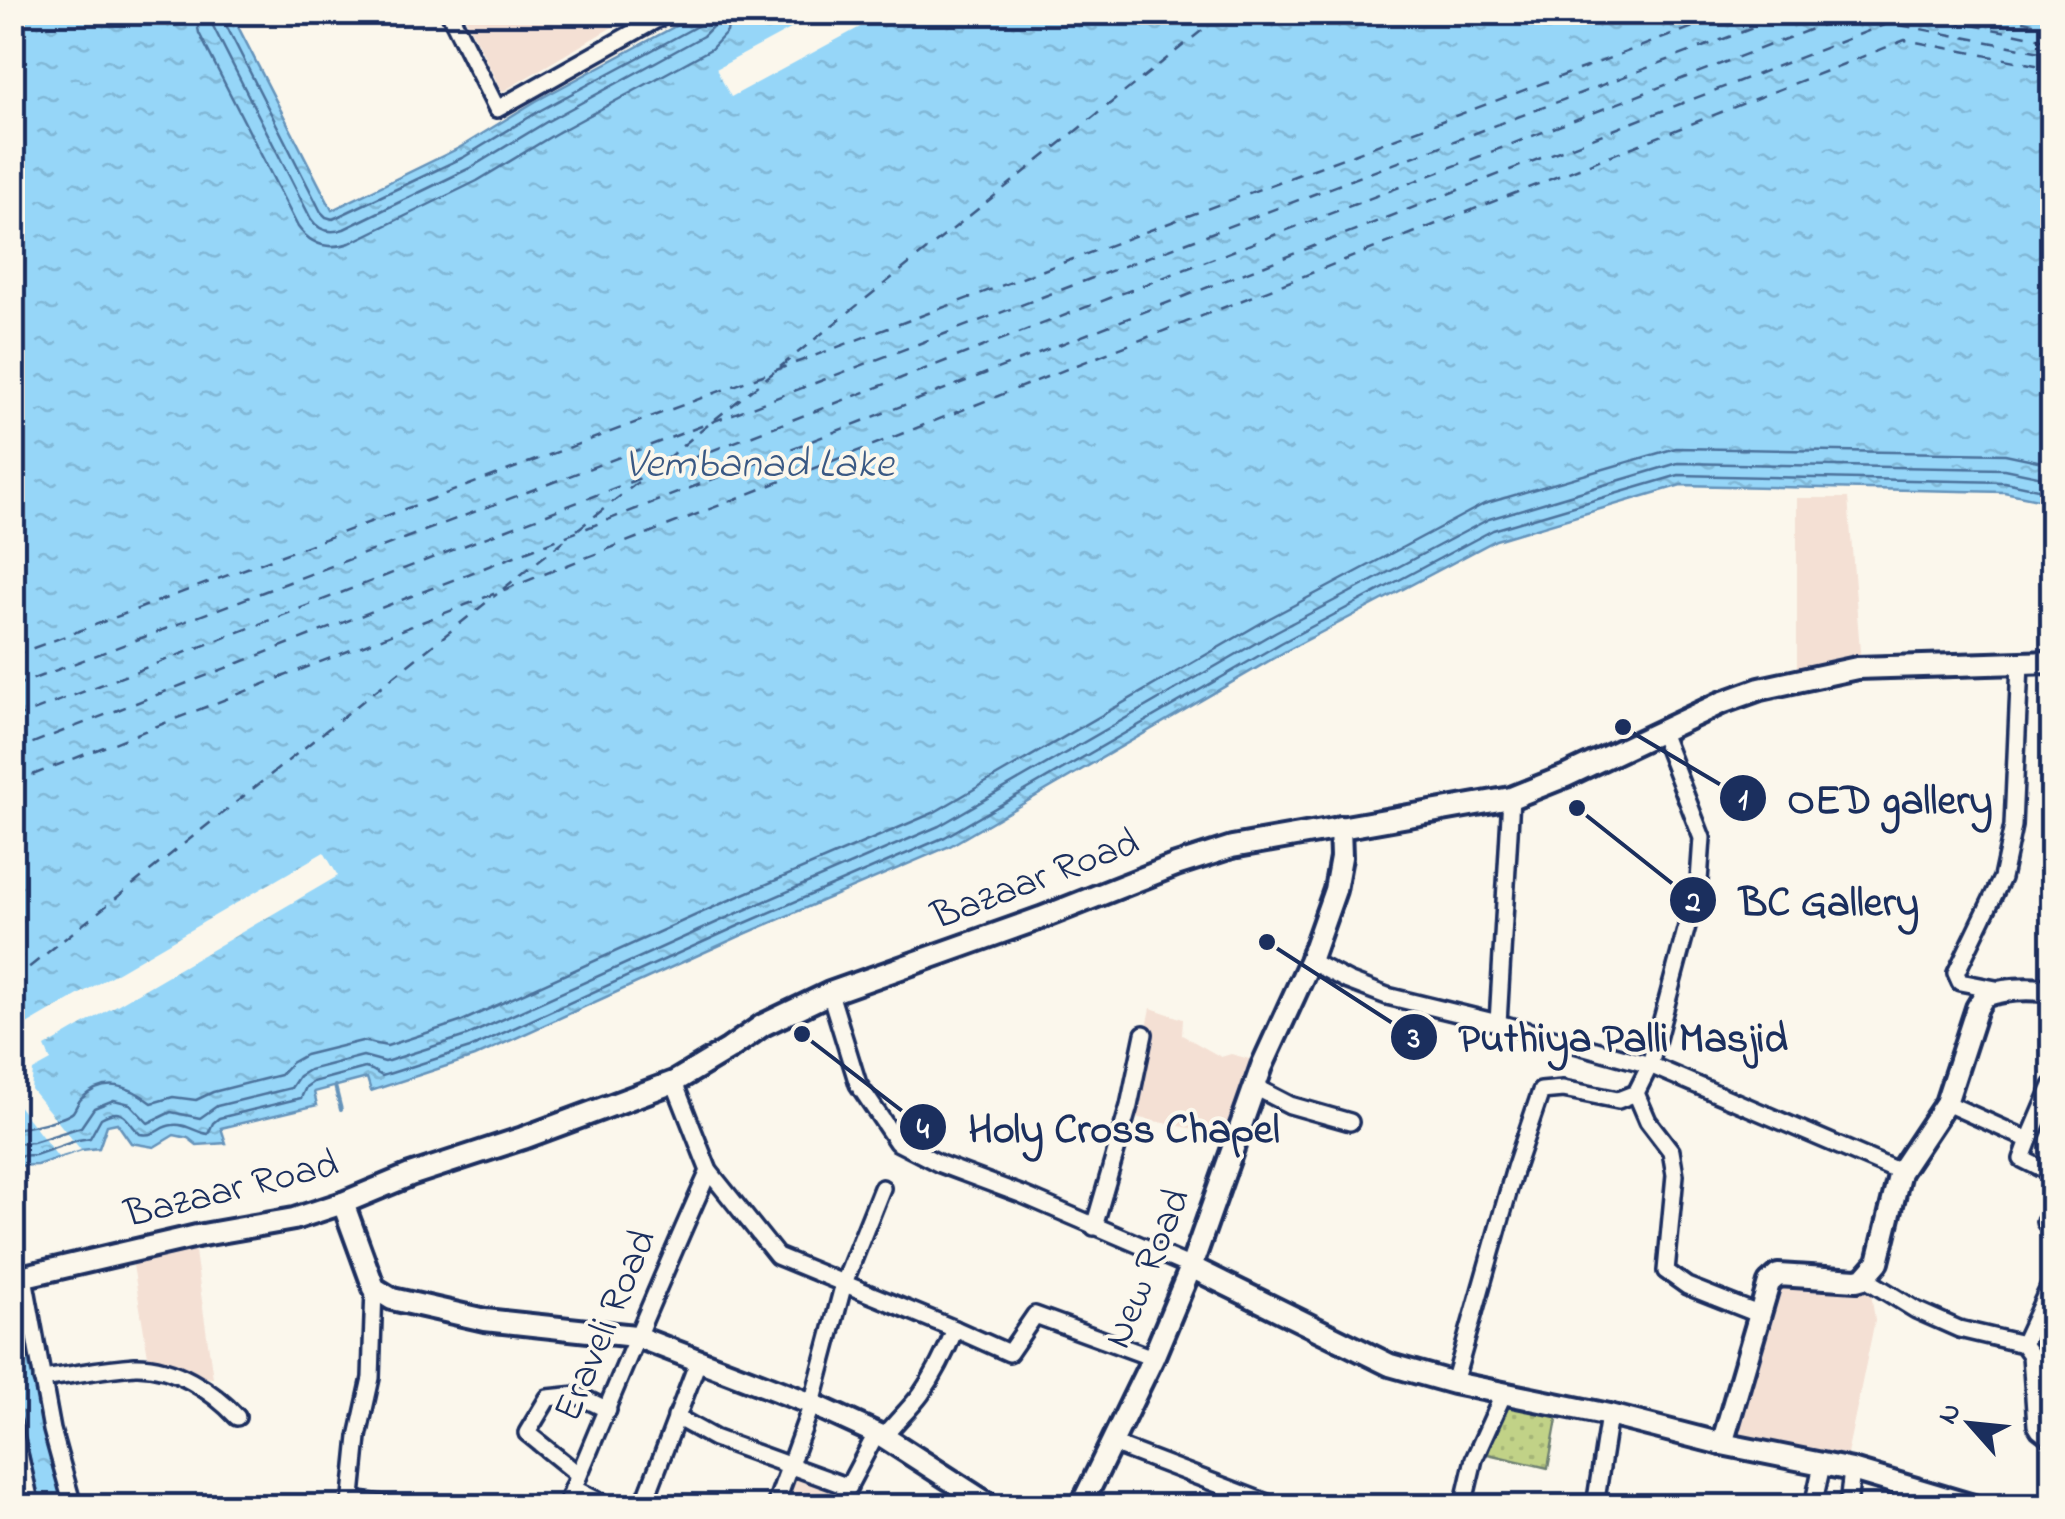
<svg xmlns="http://www.w3.org/2000/svg" width="2065" height="1519" font-family="'Indie Flower',sans-serif">
	<style>
		.built { fill: #f4e0d4 }
		.grass { fill: url(#grass-dots); stroke: #6e8072; stroke-width: 2.5 }
		.water { fill: url(#water-ripples); stroke: #6593ba; stroke-width: 2.5 }
		.pier { fill: #fbf7ec }
		.lines { fill: none; stroke-linecap: round; stroke-linejoin: round }
		.shore { stroke: #4c729c; stroke-width: 2.5 }
		.stream { stroke: #6593ba; stroke-width: 4 }
		.ferry { stroke: #3a5984; stroke-width: 2.5; stroke-dasharray: 12 10; stroke-linecap: butt }
		.minor-casing { stroke: #1b2f5e; stroke-width: 22 }
		.tertiary-casing { stroke: #1b2f5e; stroke-width: 28 }
		.minor { stroke: #fbf7ec; stroke-width: 15 }
		.tertiary { stroke: #fbf7ec; stroke-width: 20 }
		.labels { text-anchor: middle; dominant-baseline: central; stroke-width: 8; stroke-linejoin: round; paint-order: stroke }
		.street-label { font-size: 40px; fill: #1b2f5e; stroke: #fbf7ec }
		.water-label { font-size: 42px; font-style: italic; fill: #3a5984; stroke: #fbf7ec }
		.leader { fill: none; stroke: #1b2f5e; stroke-width: 4 }
		.callout-dot { fill: #1b2f5e; stroke: #fbf7ec; stroke-width: 4 }
		.mark-label { font-size: 30px; text-anchor: middle; font-weight: bold; fill: #fff }
		.callout-label { font-size: 42px; text-anchor: middle; font-weight: bold; fill: #1b2f5e; stroke: #fbf7ec; stroke-width: 8; stroke-linejoin: round; paint-order: stroke }
	</style>
	<defs>
		<pattern id="grass-dots" width="8" height="8" patternUnits="userSpaceOnUse" patternTransform="scale(2.5)"><rect width="8" height="8" fill="#c1d287"/><path d="M2 2h.1M6 6h.1" fill="none" stroke="#a5b577" stroke-width="1.8" stroke-linecap="round"/></pattern>
		<pattern id="water-ripples" width="26" height="14" patternUnits="userSpaceOnUse" patternTransform="scale(2.5)"><rect width="26" height="14" fill="#96d6f8"/><path d="M2 4q2-2 4 0t4 0M15 11q2-2 4 0t4 0" fill="none" stroke="#81b8d7"/></pattern>
	</defs>
	<rect width="100%" height="100%" fill="#fbf7ec"/>
	<filter id="ink" filterUnits="userSpaceOnUse"><feTurbulence type="fractalNoise" baseFrequency=".01" numOctaves="2"/><feDisplacementMap in="SourceGraphic" scale="20" xChannelSelector="R" yChannelSelector="G"/><feConvolveMatrix kernelMatrix="1 2 1 2 8 2 1 2 1" color-interpolation-filters="sRGB"/></filter>
	<g filter="url(#ink)">
		<g class="built">
			<polygon points="463,13 636,13 502,92"/>
			<polygon points="1797,498 1848,498 1861,664 1797,670"/>
			<polygon points="1151,1008 1183,1019 1182,1035 1221,1057 1231,1054 1253,1060 1230,1136 1129,1116"/>
			<polygon points="194,1245 213,1378 191,1376 149,1362 132,1259"/>
			<polygon points="1778,1282 1871,1293 1875,1320 1845,1464 1732,1440"/>
			<polygon points="793,1469 844,1486 835,1506 779,1506"/>
		</g>
		<path class="grass" d="M1512,1402L1559,1408L1548,1468L1488,1454C1492,1434 1494,1413 1512,1402Z"/>
		<g class="water">
			<polygon points="13,13 231,13 332,210 459,148 536,101 700,13 2052,13 2052,502 2004,492 1681,485 1496,540 1286,651 950,846 740,936 474,1057 371,1091 367,1078 314,1092 317,1105 221,1128 226,1143 197,1145 188,1138 174,1135 154,1147 131,1143 117,1123 107,1125 99,1148 81,1150 37,1165 13,1166"/>
			<polygon points="12,1289 54,1474 71,1506 41,1506 16,1398 13,1395"/>
		</g>
		<g class="pier">
			<polygon points="820,13 886,13 731,97 716,69"/>
			<polygon points="324,852 338,876 45,1047 51,1061 33,1071 31,1089 81,1150 58,1157 13,1099 13,1033"/>
		</g>
		<g class="lines">
			<g class="shore">
				<path d="M195,12L199,33L298,227C311,245 329,250 350,243L477,181L555,134L711,49L727,32L730,12"/>
				<path d="M210,12L213,26L311,219C319,231 330,234 344,229L470,168L548,121L703,36L713,26L715,12"/>
				<polyline points="223,12 224,21 321,212 326,217 333,219 464,157 541,110 697,26 702,20 703,12"/>
				<path d="M12,1129C25,1128 64,1120 73,1112C76,1108 78,1102 81,1099C105,1076 130,1086 152,1103L173,1097L196,1100L213,1092L280,1075L291,1063L305,1055L362,1041L387,1046L460,1022L725,902L933,813L1268,619L1484,504L1676,448L2005,454L2052,464"/>
				<polyline points="12,1144 33,1142 81,1127 94,1108 114,1100 130,1104 148,1123 171,1112 200,1118 217,1106 291,1088 299,1076 309,1070 363,1056 385,1062 466,1036 731,916 939,826 1275,632 1489,519 1678,463 2004,469 2052,479"/>
				<path d="M12,1156L35,1155L78,1140L90,1138L101,1118C125,1105 125,1120 140,1134C158,1137 158,1126 173,1125C186,1123 196,1133 208,1134L213,1123L219,1118L301,1098L306,1087L313,1082L365,1068L372,1070L382,1076L470,1048L736,927L945,837L1281,643L1493,530L1679,475L2005,482L2052,492"/>
			</g>
			<polyline class="stream" points="335,1086 341,1110"/>
			<g class="ferry">
				<polyline points="1907,12 2052,41"/>
				<polyline points="1979,12 2052,27"/>
				<polyline points="2051,12 2052,13"/>
				<polyline points="780,367 1225,12"/>
				<polyline points="714,420 774,372"/>
				<polyline points="648,474 708,425"/>
				<polyline points="577,530 638,482"/>
				<polyline points="503,589 571,535"/>
				<polyline points="12,656 1733,12"/>
				<polyline points="12,687 1795,12"/>
				<polyline points="12,719 1856,12"/>
				<polyline points="12,751 1889,23 2052,54"/>
				<polyline points="12,783 1905,40 2052,68"/>
				<polyline points="12,981 497,594"/>
			</g>
			<g class="minor-casing">
				<g id="minor">
					<polyline points="449,12 497,109 670,12"/>
					<polyline points="1310,961 1348,981 1387,996 1498,1023 1650,1065 1900,1172"/>
					<polyline points="2001,990 1960,982 1956,973 2002,878 2013,826 2020,663"/>
					<polyline points="830,993 858,1084 897,1142 940,1164 1023,1195 1191,1267"/>
					<polyline points="1498,1023 1511,798"/>
					<polyline points="674,1082 709,1171 777,1256 955,1329"/>
					<polyline points="1255,1087 1290,1105 1350,1122"/>
					<polyline points="1636,1093 1648,1121 1671,1151 1675,1175 1666,1271 1687,1286 1758,1314"/>
					<polyline points="1946,1103 2029,1140 2022,1159 2052,1174"/>
					<polyline points="2029,1140 2052,1086"/>
					<polyline points="2045,1222 2052,1225"/>
					<polyline points="1094,1227 1129,1106 1144,1034"/>
					<polyline points="24,1277 52,1430 73,1506"/>
					<polyline points="1864,1278 1916,1310 1959,1329 2023,1344 2031,1355 2036,1425 2039,1430 2052,1440"/>
					<polyline points="2023,1344 2052,1281"/>
					<path d="M42,1379C73,1375 104,1368 135,1366C173,1365 213,1391 237,1417"/>
					<polyline points="1454,1383 1515,1168 1541,1091 1563,1089 1618,1100 1636,1093 1650,1065 1699,881 1702,838 1661,732"/>
					<polyline points="676,1417 714,1438 849,1487"/>
					<polyline points="12,1423 31,1506"/>
					<path d="M884,1437C895,1422 910,1409 921,1394C935,1374 946,1352 955,1329L1009,1353L1035,1315L1153,1358"/>
					<polyline points="1110,1443 1275,1506"/>
					<polyline points="579,1475 527,1433 548,1398 577,1395 608,1410"/>
					<polyline points="573,1488 608,1506"/>
					<polyline points="351,1500 397,1506"/>
					<polyline points="351,1506 358,1437 371,1378 374,1288"/>
					<path d="M566,1506C613,1394 659,1282 709,1171"/>
					<polyline points="643,1506 699,1359"/>
					<polyline points="775,1506 812,1404 844,1283 882,1188"/>
					<polyline points="838,1506 876,1434"/>
					<polyline points="1463,1506 1474,1459 1504,1393"/>
					<polyline points="1595,1506 1609,1415"/>
					<polyline points="1813,1506 1822,1465"/>
					<polyline points="1848,1506 1852,1470"/>
				</g>
			</g>
			<g class="tertiary-casing">
				<g id="tertiary">
					<polyline points="343,1203 374,1288 392,1299 485,1320 635,1336 812,1404 884,1437 991,1506"/>
					<polyline points="1191,1267 1390,1365 1454,1383 1609,1415 1722,1444 1852,1470 1973,1506"/>
					<polyline points="12,1279 197,1236 294,1219 343,1203 410,1175 523,1138 674,1082 729,1049 763,1025 830,993 1041,918 1176,865 1232,847 1511,798 1566,776 1721,703 1760,689 1857,668 2052,662"/>
					<path d="M1722,1444L1769,1283L1778,1275L1857,1280L1864,1278L1878,1262L1900,1172L1946,1103L1977,1008L1984,996C2007,988 2029,988 2052,991"/>
					<polyline points="1081,1506 1153,1358 1191,1267 1262,1066 1310,961 1335,890 1341,857 1340,827"/>
				</g>
			</g>
			<use href="#minor" class="minor"/>
			<use href="#tertiary" class="tertiary"/>
		</g>
	</g>
	<g class="labels">
		<g class="street-label">
			<text transform="translate(1036 881) rotate(-21)">Bazaar Road</text>
			<text transform="translate(232 1191) rotate(-14)">Bazaar Road</text>
			<text transform="translate(1149 1269) rotate(-68)">New Road</text>
			<text transform="translate(607 1326) rotate(-67)">Eraveli Road</text>
		</g>
		<g class="water-label">
			<text x="759" y="465">Vembanad Lake</text>
		</g>
	</g>
	<path class="leader" d="M1623 727L1743 798M1577 808L1693 900M1267 942L1414 1037M802 1034L923 1127"/>
	<g class="callout-dot">
		<circle cx="1623" cy="727" r="10"/>
		<circle cx="1577" cy="808" r="10"/>
		<circle cx="1267" cy="942" r="10"/>
		<circle cx="802" cy="1034" r="10"/>
		<circle cx="1743" cy="798" r="25"/>
		<circle cx="1693" cy="900" r="25"/>
		<circle cx="1414" cy="1037" r="25"/>
		<circle cx="923" cy="1127" r="25"/>
	</g>
	<g class="mark-label">
		<text x="1743" y="809">1</text>
		<text x="1693" y="911">2</text>
		<text x="1414" y="1047">3</text>
		<text x="923" y="1138">4</text>
	</g>
	<g class="callout-label">
		<text x="1890" y="813">OED gallery</text>
		<text x="1829" y="915">BC Gallery</text>
		<text x="1623" y="1051">Puthiya Palli Masjid</text>
		<text x="1124" y="1142">Holy Cross Chapel</text>
	</g>
	<rect width="2065" height="1519" fill="none" stroke="#fbf7ec" stroke-width="50"/>
	<rect x="25" y="25" width="2015" height="1469" fill="none" stroke="#1b2f5e" stroke-width="4" filter="url(#ink)"/>
	<g transform="translate(1970 1424) rotate(297)" stroke="#fbf7ec" stroke-width="8" paint-order="stroke">
	<path d="M0-8L18 38L0 25L-18 38Z" fill="#1b2f5e"/>
	<text y="-15" font-size="28" font-weight="bold" text-anchor="middle" fill="#1b2f5e">N</text>
	</g>
</svg>
